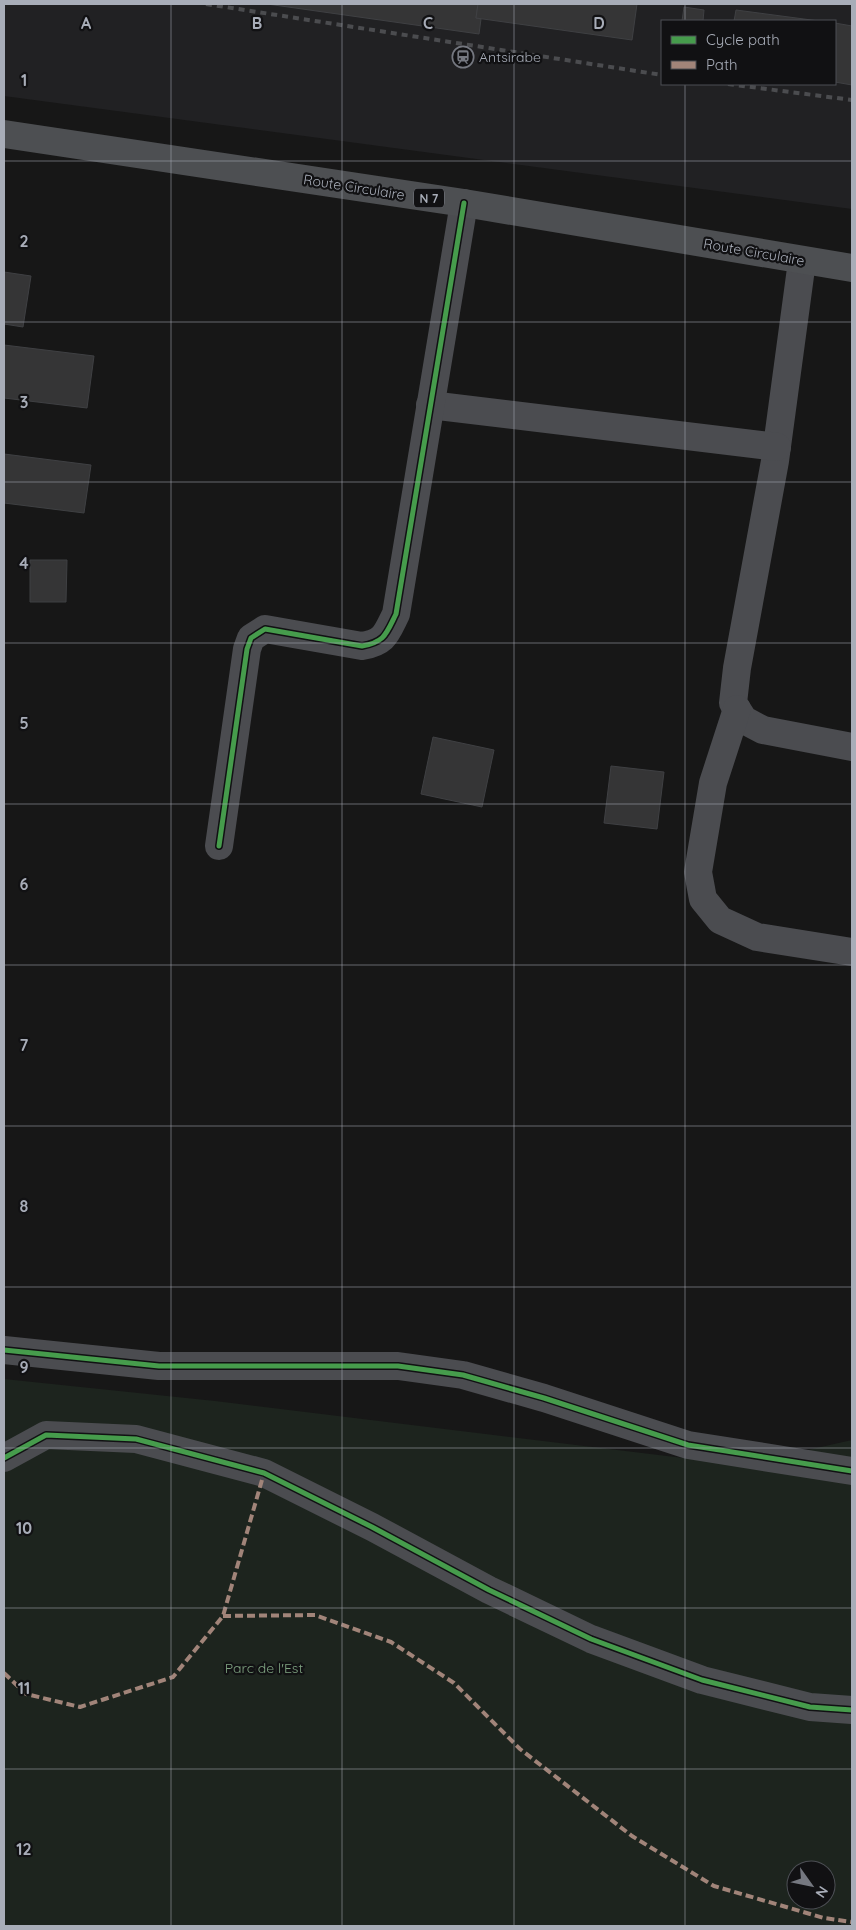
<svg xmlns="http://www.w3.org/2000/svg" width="856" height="1930" font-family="Quicksand,sans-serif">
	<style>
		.built { fill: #212123; fill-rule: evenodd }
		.green { fill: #1d241e; fill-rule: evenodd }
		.building { fill: #353536; stroke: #3f4043 }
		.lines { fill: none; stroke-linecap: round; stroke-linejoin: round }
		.minor { stroke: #4b4c50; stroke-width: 28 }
		.major { stroke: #4d4f52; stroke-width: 28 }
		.rail { stroke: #4b4c4f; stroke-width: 4; stroke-dasharray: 6 5; stroke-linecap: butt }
		.quiet { stroke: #a18479; stroke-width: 4; stroke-dasharray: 8 4; stroke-linecap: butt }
		.cycleway-casing { stroke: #111113; stroke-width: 8 }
		.cycleway { stroke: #469c4c; stroke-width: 5 }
		.grid { fill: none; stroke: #a8adb8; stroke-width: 1; stroke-opacity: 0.55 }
		.labels { text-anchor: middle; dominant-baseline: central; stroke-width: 4.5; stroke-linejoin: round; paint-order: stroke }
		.shield { fill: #111113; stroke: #7b7e86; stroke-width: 1 }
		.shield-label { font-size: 12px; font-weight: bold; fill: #a8adb8 }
		.poi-label { font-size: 14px; fill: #a8adb8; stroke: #111113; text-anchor: start }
		.street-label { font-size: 14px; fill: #a8adb8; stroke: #111113 }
		.park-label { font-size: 14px; fill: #7fa381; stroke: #111113 }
		.grid-label { font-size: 16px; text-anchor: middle; font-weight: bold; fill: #a8adb8; stroke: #111113; stroke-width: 4.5; stroke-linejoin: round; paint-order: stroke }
	</style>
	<rect width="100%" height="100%" fill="#171717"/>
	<path class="built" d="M4,4H852V209L4,96ZM662,21H835V84H662Z"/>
	<path class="green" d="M4,1379L215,1401L741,1465L852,1440V1926H4ZM796,1870H826V1900H796Z"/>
	<g class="building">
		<polygon points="267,4 478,4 476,18 481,19 479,34"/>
		<polygon points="478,4 637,4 632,40 476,18"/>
		<polygon points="684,7 704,10 703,21 682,21"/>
		<polygon points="736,10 819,21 734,21"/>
		<polygon points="835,23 852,26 852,85 835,82"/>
		<polygon points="4,272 31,276 23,327 4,324"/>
		<polygon points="4,345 94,356 87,408 4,398"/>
		<polygon points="4,454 91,465 84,513 4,503"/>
		<polygon points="30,560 67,560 66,602 30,602"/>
		<polygon points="433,737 494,750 482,807 421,794"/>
		<polygon points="611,766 664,772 657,829 604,823"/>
	</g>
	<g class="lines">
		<g class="minor">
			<polyline points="802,261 775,461 737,668 733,703 744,720 763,730 852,747"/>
			<polyline points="430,405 777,447"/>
			<polyline points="737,709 713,783 698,872 703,899 720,920 757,937 852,952"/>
			<path d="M219,846L247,649L251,638L265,629L362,646C385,642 386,634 396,614L464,203"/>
			<polyline points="4,1350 159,1366 398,1366 463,1375 544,1398 688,1445 852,1471"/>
			<polyline points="4,1458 46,1435 136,1439 264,1473 372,1527 489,1590 591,1639 702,1680 810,1707 852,1710"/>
		</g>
		<polyline class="major" points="4,134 464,203 852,268"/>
		<g class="rail">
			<polyline points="206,4 662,75"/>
			<polyline points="728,84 852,100"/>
		</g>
		<g class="quiet">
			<polyline points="223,1616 315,1615 391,1642 454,1683 520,1749 632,1836 714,1886 824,1918 852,1922"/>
			<polyline points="4,1673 26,1694 80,1707 173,1677 223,1616 264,1473"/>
		</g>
		<g class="cycleway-casing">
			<g id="cycleway">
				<path d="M219,846L247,649L251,638L265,629L362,646C385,642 386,634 396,614L464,203"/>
				<polyline points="4,1350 159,1366 398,1366 463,1375 544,1398 688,1445 852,1471"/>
				<polyline points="4,1458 46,1435 136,1439 264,1473 372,1527 489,1590 591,1639 702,1680 810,1707 852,1710"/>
			</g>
		</g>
		<use href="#cycleway" class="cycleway"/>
	</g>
	<path class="grid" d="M171,4V1926M342,4V1926M514,4V1926M685,4V21M685,84V1926M4,161H852M4,322H852M4,482H852M4,643H852M4,804H852M4,965H852M4,1126H852M4,1287H852M4,1448H852M4,1608H852M4,1769H852"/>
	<defs>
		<g id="station-ring" transform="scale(1.125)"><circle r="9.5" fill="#111113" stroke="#757880" stroke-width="1.5"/><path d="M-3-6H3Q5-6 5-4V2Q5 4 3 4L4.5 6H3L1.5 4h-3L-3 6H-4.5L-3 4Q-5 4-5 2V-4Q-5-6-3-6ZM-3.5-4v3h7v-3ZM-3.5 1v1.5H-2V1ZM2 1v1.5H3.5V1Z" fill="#757880"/></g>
	</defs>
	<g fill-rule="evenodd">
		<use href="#station-ring" x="463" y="57"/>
	</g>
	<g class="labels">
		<rect class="shield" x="414" y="188.5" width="30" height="19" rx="4"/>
		<g class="shield-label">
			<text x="429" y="198">N 7</text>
		</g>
		<g class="poi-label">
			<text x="479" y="57">Antsirabe</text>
		</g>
		<g class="street-label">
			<text transform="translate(354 187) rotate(9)">Route Circulaire</text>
			<text transform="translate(754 252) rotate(10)">Route Circulaire</text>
		</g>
		<g class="park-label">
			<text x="264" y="1668">Parc de l'Est</text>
		</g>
	</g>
	<g class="grid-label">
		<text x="86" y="29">A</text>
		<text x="257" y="29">B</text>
		<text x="428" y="29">C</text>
		<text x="599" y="29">D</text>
		<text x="24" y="86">1</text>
		<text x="24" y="247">2</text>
		<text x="24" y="408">3</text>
		<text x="24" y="569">4</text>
		<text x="24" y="729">5</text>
		<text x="24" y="890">6</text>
		<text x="24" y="1051">7</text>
		<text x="24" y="1212">8</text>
		<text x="24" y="1373">9</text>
		<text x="24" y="1534">10</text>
		<text x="24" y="1694">11</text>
		<text x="24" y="1855">12</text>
	</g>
	<rect width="856" height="1930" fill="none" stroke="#a8adb8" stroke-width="10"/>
	<rect x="661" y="20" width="175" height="65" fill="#111113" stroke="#4d4f55"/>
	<rect x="671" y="36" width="25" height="8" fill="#469c4c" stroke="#4d4f55"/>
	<text x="706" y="45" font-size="15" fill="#a8adb8">Cycle path</text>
	<rect x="671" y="61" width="25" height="8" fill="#a18479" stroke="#4d4f55"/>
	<text x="706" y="70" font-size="15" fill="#a8adb8">Path</text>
	<g transform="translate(811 1885) rotate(123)"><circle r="24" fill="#111113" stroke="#4d4f55"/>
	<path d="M0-4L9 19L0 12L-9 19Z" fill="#757880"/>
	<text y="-8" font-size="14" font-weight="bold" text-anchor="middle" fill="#a8adb8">N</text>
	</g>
</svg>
